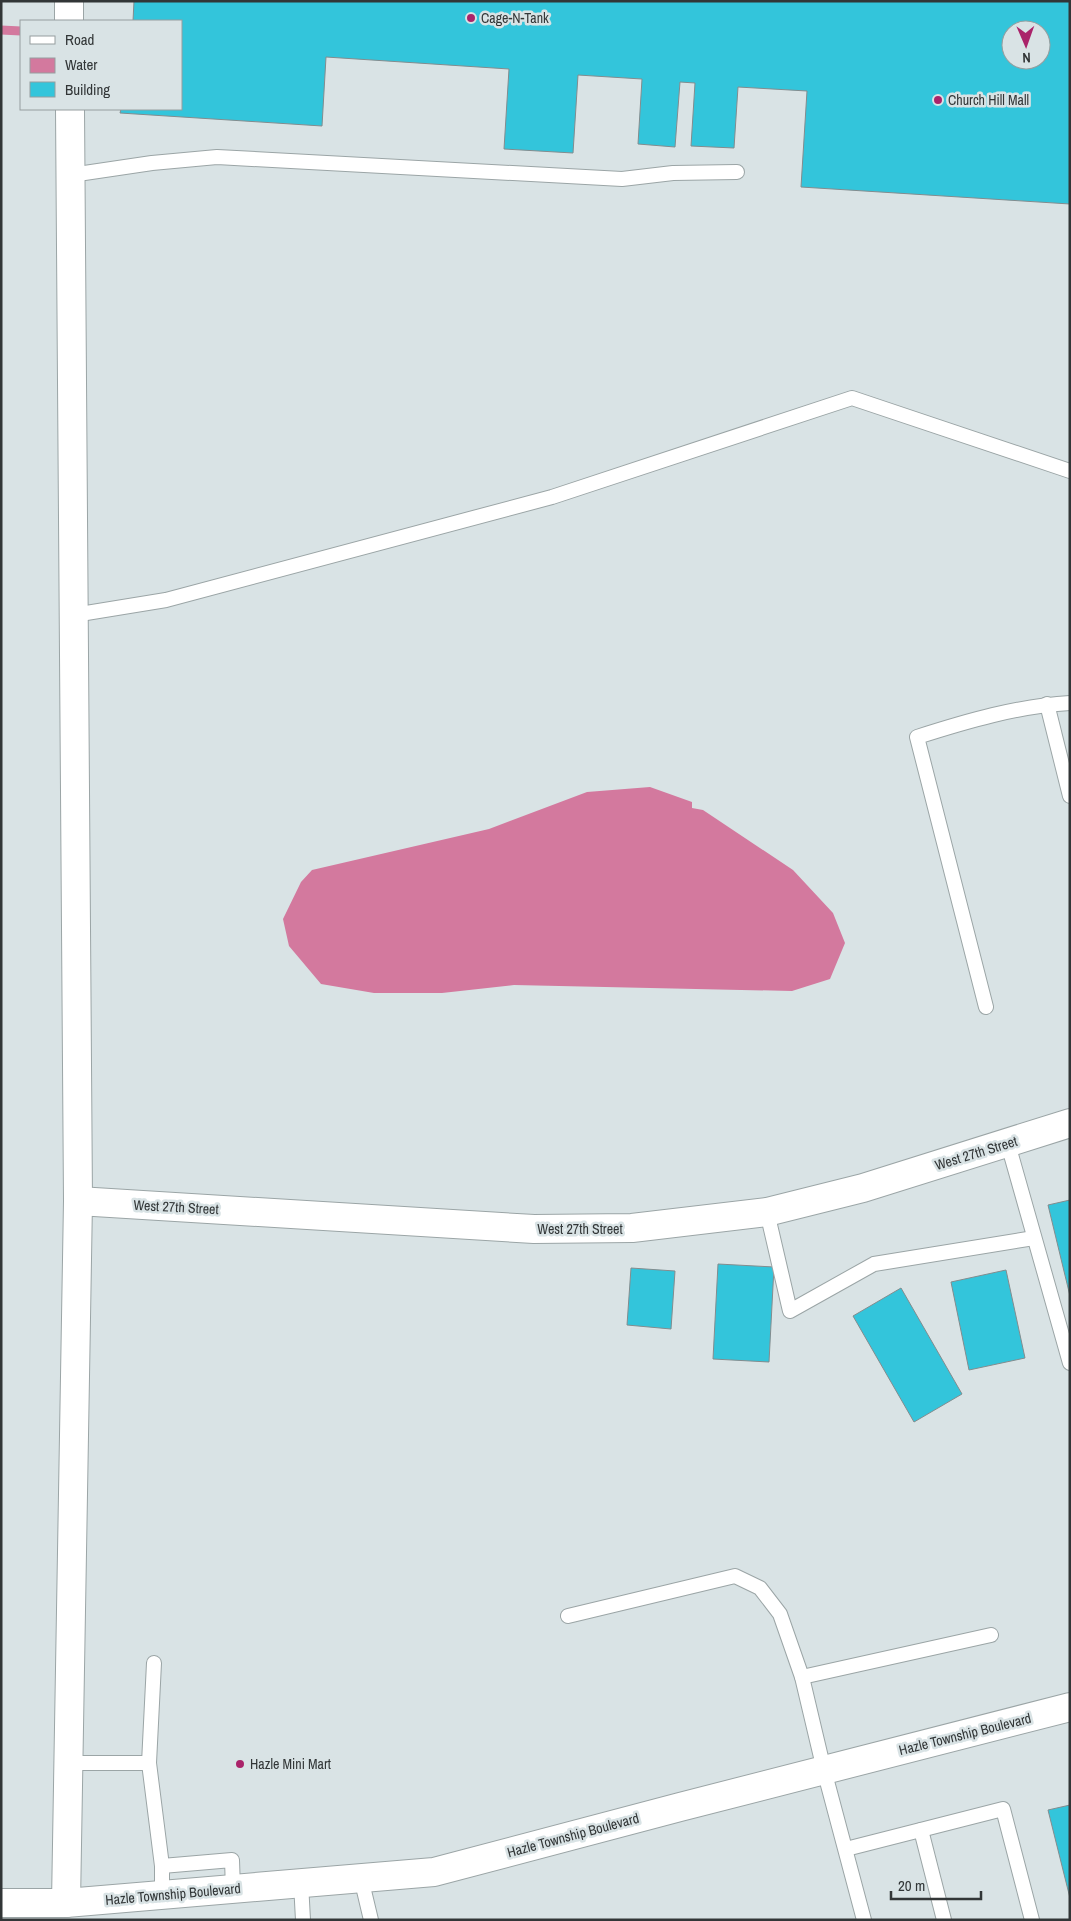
<svg xmlns="http://www.w3.org/2000/svg" width="1071" height="1921" font-family="'Archivo Narrow',sans-serif">
	<style>
		.water { fill: #d3799e }
		.lines { fill: none; stroke-linecap: round; stroke-linejoin: round }
		.stream { stroke: #d3799e; stroke-width: 9 }
		.building { fill: #33c5db; stroke: #838c8e; fill-rule: evenodd }
		.service-casing { stroke: #9ba5a6; stroke-width: 16 }
		.tertiary-casing { stroke: #9ba5a6; stroke-width: 30 }
		.secondary-casing { stroke: #9ba5a6; stroke-width: 30 }
		.service { stroke: #fff; stroke-width: 14 }
		.tertiary { stroke: #fff; stroke-width: 28 }
		.secondary { stroke: #fff; stroke-width: 28 }
		.poi-dot { fill: #aa236a; stroke: #d9e3e5; stroke-width: 2 }
		.labels { text-anchor: middle; dominant-baseline: central; stroke-width: 5; stroke-linejoin: round; paint-order: stroke }
		.poi-label { font-size: 14px; fill: #323637; stroke: #d9e3e5; text-anchor: start }
		.street-label { font-size: 14px; fill: #323637; stroke: #d9e3e5 }
	</style>
	<rect width="100%" height="100%" fill="#d9e3e5"/>
	<polygon class="water" points="650,787 692,802 692,808 703,810 793,870 833,913 845,943 830,979 792,991 514,985 442,993 374,993 321,984 289,946 283,919 301,882 312,870 489,829 587,792"/>
	<g class="lines">
		<polyline class="stream" points="1,30 21,31"/>
	</g>
	<g class="building">
		<path d="M134,1H1070V204L801,187L807,91L738,87L734,148L691,146L695,83L680,82L675,147L638,144L642,79L578,75L573,153L504,149L509,69L326,57L322,126L120,113L121,109H181V21H133ZM1011,30H1041V60H1011Z"/>
		<polygon points="1070,1200 1070,1296 1048,1205"/>
		<polygon points="718,1264 774,1267 769,1362 713,1359"/>
		<polygon points="631,1268 675,1271 671,1329 627,1325"/>
		<polygon points="1006,1270 1025,1358 969,1370 951,1282"/>
		<polygon points="901,1288 962,1394 914,1422 853,1316"/>
		<polygon points="1070,1805 1070,1898 1048,1810"/>
	</g>
	<g class="lines">
		<g class="service-casing">
			<g id="service">
				<polyline points="71,175 152,163 217,157 622,179 673,173 737,172"/>
				<polyline points="74,615 166,600 552,497 852,398 1070,471"/>
				<polyline points="1047,704 1070,796"/>
				<path d="M986,1007L917,737C967,721 1018,706 1070,703"/>
				<polyline points="1008,1144 1070,1363"/>
				<polyline points="767,1212 790,1311 874,1264 1034,1238"/>
				<polyline points="568,1616 735,1576 760,1588 780,1614 802,1677"/>
				<polyline points="154,1663 149,1763 162,1866"/>
				<polyline points="68,1763 149,1763"/>
				<polyline points="921,1830 944,1920"/>
				<polyline points="846,1849 1003,1809 1032,1920"/>
				<polyline points="361,1878 371,1920"/>
				<polyline points="301,1883 303,1920"/>
				<polyline points="162,1895 162,1866 232,1860 233,1889"/>
				<polyline points="864,1920 824,1770 802,1677 991,1635"/>
			</g>
		</g>
		<g class="tertiary-casing">
			<polyline id="tertiary" points="78,1201 534,1229 632,1228 767,1212 863,1188 1070,1123"/>
		</g>
		<g class="secondary-casing">
			<g id="secondary">
				<polyline points="69,1 69,21"/>
				<polyline points="1,1903 66,1903 434,1872 680,1807 1070,1707"/>
				<polyline points="66,1903 78,1201 70,109"/>
			</g>
		</g>
		<use href="#service" class="service"/>
		<use href="#tertiary" class="tertiary"/>
		<use href="#secondary" class="secondary"/>
	</g>
	<g class="poi-dot">
		<circle cx="471" cy="18" r="5"/>
		<circle cx="938" cy="100" r="5"/>
		<circle cx="240" cy="1764" r="5"/>
	</g>
	<g class="labels">
		<g class="poi-label">
			<text x="481" y="18">Cage-N-Tank</text>
			<text x="948" y="100">Church Hill Mall</text>
			<text x="250" y="1764">Hazle Mini Mart</text>
		</g>
		<g class="street-label">
			<text transform="translate(976 1153) rotate(-17)">West 27th Street</text>
			<text transform="translate(176 1207) rotate(3)">West 27th Street</text>
			<text x="580" y="1229">West 27th Street</text>
			<text transform="translate(965 1734) rotate(-14)">Hazle Township Boulevard</text>
			<text transform="translate(573 1835) rotate(-15)">Hazle Township Boulevard</text>
			<text transform="translate(173 1894) rotate(-5)">Hazle Township Boulevard</text>
		</g>
	</g>
	<rect width="1071" height="1921" fill="none" stroke="#323637" stroke-width="5"/>
	<rect x="20" y="20" width="162" height="90" fill="#d9e3e5" stroke="#969e9f"/>
	<rect x="30" y="36" width="25" height="8" fill="#ffffff" stroke="#969e9f"/>
	<text x="65" y="45" font-size="15" fill="#323637">Road</text>
	<rect x="30" y="58" width="25" height="15" fill="#d3799e" stroke="#969e9f"/>
	<text x="65" y="70" font-size="15" fill="#323637">Water</text>
	<rect x="30" y="82" width="25" height="15" fill="#33c5db" stroke="#969e9f"/>
	<text x="65" y="95" font-size="15" fill="#323637">Building</text>
	<g transform="translate(1026 45) rotate(178)"><circle r="24" fill="#d9e3e5" stroke="#969e9f"/>
	<path d="M0-4L9 19L0 12L-9 19Z" fill="#aa236a"/>
	<text y="-8" font-size="14" font-weight="bold" text-anchor="middle" fill="#323637">N</text>
	</g>
	<path d="M891 1891v8h90v-8" fill="none" stroke="#323637" stroke-width="2.5"/>
	<text x="898" y="1891" font-size="15" fill="#323637" stroke="#d9e3e5" stroke-width="4" paint-order="stroke">20 m</text>
</svg>
